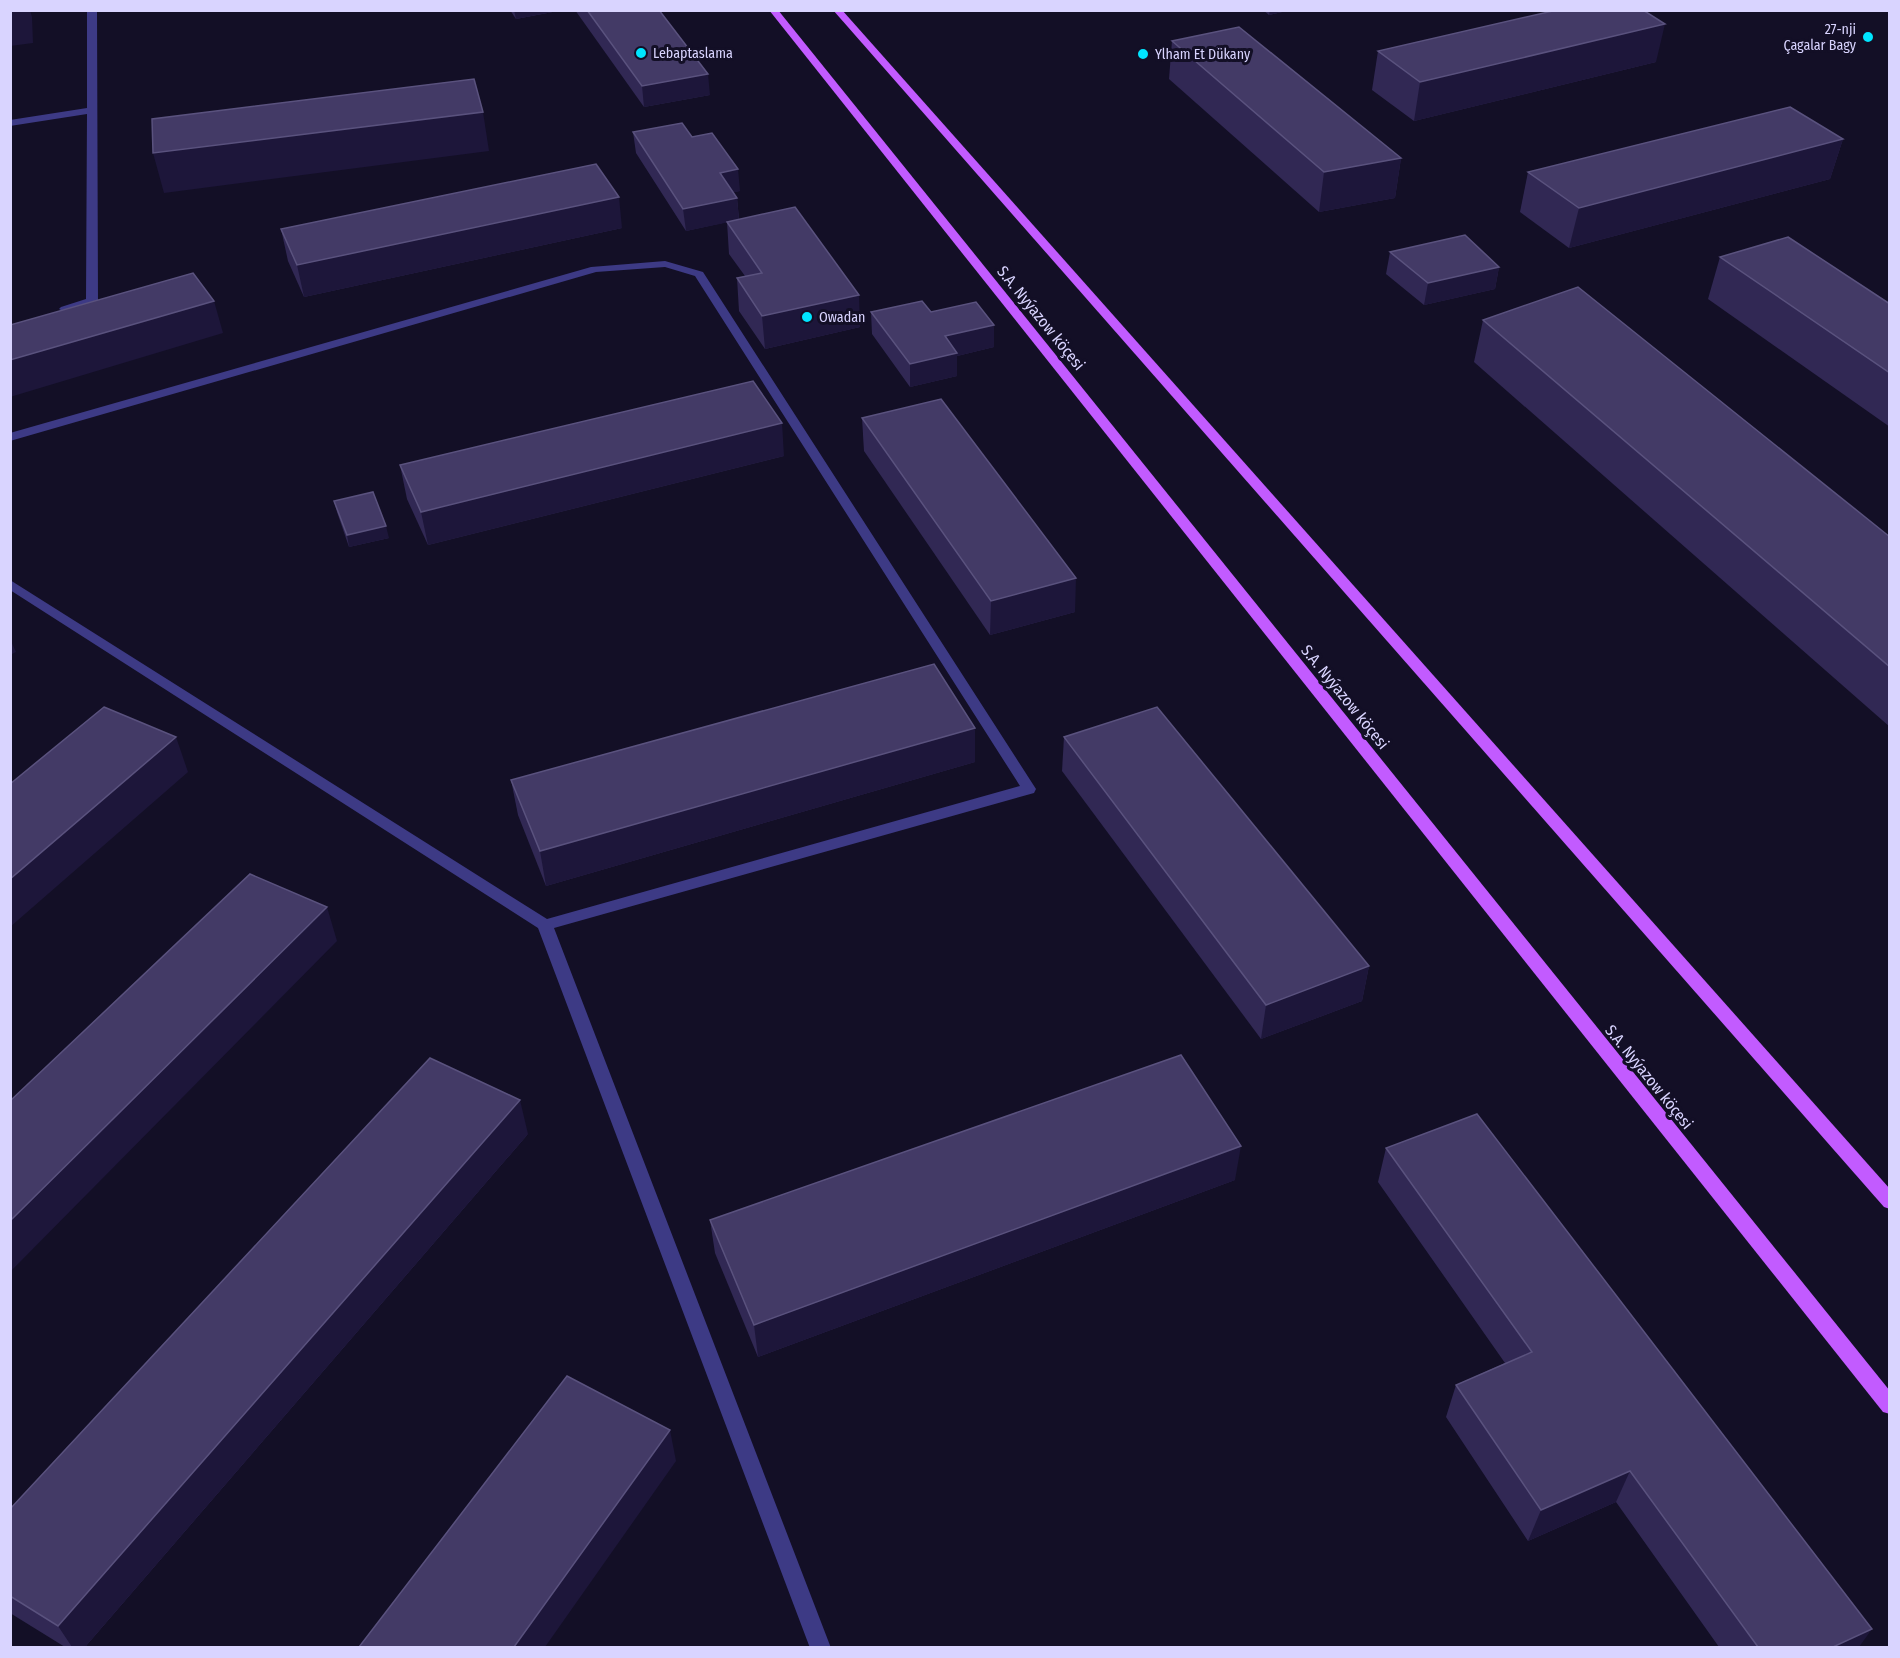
<svg xmlns="http://www.w3.org/2000/svg" width="1900" height="1658" font-family="'Fira Sans Condensed',sans-serif">
	<style>
		.lines { fill: none; stroke-linecap: round; stroke-linejoin: round }
		.minor { fill: #3d3a85; fill-rule: evenodd }
		.major { fill: #c25bff; fill-rule: evenodd }
		.wall { fill: #312854 }
		.shaded-wall { fill: #1d163a }
		.building { fill: #433a66; stroke: #5a527e; stroke-width: 1.5 }
		.poi-dot { fill: #00e5ff; stroke: #130f26; stroke-width: 2 }
		.labels { text-anchor: middle; dominant-baseline: central; stroke-width: 6; stroke-linejoin: round; paint-order: stroke }
		.far-poi-label { font-size: 14px; fill: #d9d4ff; stroke: #130f26; text-anchor: start }
		.street-label { font-size: 16px; fill: #d9d4ff; stroke: #130f26 }
	</style>
	<rect width="100%" height="100%" fill="#130f26"/>
	<g class="lines">
		<g class="minor">
			<polygon points="87,10 97,10 98,301 65,312 59,309 61,307 86,299 87,114 10,126 10,120 87,108"/>
			<polygon points="665,261 703,272 1036,789 1034,793 554,928 831,1648 810,1648 538,928 10,590 10,580 547,919 1020,786 695,276 665,267 596,272 10,441 10,433 591,267"/>
		</g>
		<g class="major">
			<polygon points="769,10 778,10 1890,1391 1890,1414 1883,1412"/>
			<polygon points="833,10 842,10 1890,1189 1890,1209 1884,1207"/>
		</g>
	</g>
	<g class="wall">
		<polygon points="510,10 563,10 516,19"/>
		<polygon points="575,10 659,10 710,95 644,107"/>
		<polygon points="1263,10 1291,10 1269,15"/>
		<polygon points="1172,41 1401,158 1395,198 1319,212 1169,79"/>
		<polygon points="1378,51 1656,62 1414,121 1372,90"/>
		<polygon points="633,132 692,137 740,191 733,192 737,198 739,219 860,327 765,349 739,311 737,278 745,276 729,254 727,222 686,231 636,153"/>
		<polygon points="1843,139 1830,179 1569,248 1520,212 1528,172"/>
		<polygon points="622,228 304,297 288,261 281,229"/>
		<polygon points="1390,252 1499,267 1495,289 1424,305 1386,274"/>
		<polygon points="1720,257 1890,304 1890,427 1708,299"/>
		<polygon points="871,312 931,312 994,325 994,347 957,356 957,376 910,387 872,334"/>
		<polygon points="1483,320 1890,537 1890,727 1474,362"/>
		<polygon points="862,418 1075,612 990,635 864,451"/>
		<polygon points="784,456 428,545 407,499 400,465"/>
		<polygon points="334,501 389,538 349,547 337,512"/>
		<polygon points="1064,737 1369,966 1362,1001 1261,1039 1062,771"/>
		<polygon points="975,762 546,886 518,815 511,780"/>
		<polygon points="528,1134 85,1647 65,1647 10,1613 10,1509"/>
		<polygon points="1386,1148 1859,1647 1719,1647 1616,1502 1528,1541 1446,1417 1456,1385 1505,1363 1378,1182"/>
		<polygon points="1235,1180 758,1357 715,1253 710,1220"/>
	</g>
	<g class="shaded-wall">
		<polygon points="10,10 30,10 32,17 33,43 10,46"/>
		<polygon points="514,10 563,10 516,19"/>
		<polygon points="1270,10 1291,10 1269,15"/>
		<polygon points="1665,24 1656,62 1414,121 1420,82"/>
		<polygon points="708,74 710,95 644,107 642,86"/>
		<polygon points="483,112 489,151 164,193 153,153"/>
		<polygon points="1843,139 1830,179 1569,248 1579,208"/>
		<polygon points="1401,158 1395,198 1319,212 1324,172"/>
		<polygon points="738,169 740,191 722,195 720,173"/>
		<polygon points="619,197 622,228 304,297 297,265"/>
		<polygon points="737,198 739,220 686,231 683,209"/>
		<polygon points="1499,267 1495,289 1424,305 1428,283"/>
		<polygon points="859,295 860,327 765,349 762,316"/>
		<polygon points="214,301 223,333 10,397 10,360"/>
		<polygon points="994,325 994,347 957,356 957,376 910,387 910,364 945,336"/>
		<polygon points="782,423 784,456 428,545 421,512"/>
		<polygon points="386,526 389,538 349,547 347,535"/>
		<polygon points="1076,578 1075,612 990,635 991,601"/>
		<polygon points="10,639 16,652 10,655"/>
		<polygon points="975,728 975,762 546,886 540,851"/>
		<polygon points="176,737 188,772 10,927 10,879"/>
		<polygon points="327,907 337,941 10,1272 10,1221"/>
		<polygon points="1369,966 1362,1001 1261,1039 1266,1005"/>
		<polygon points="520,1100 528,1134 85,1647 72,1647 58,1626"/>
		<polygon points="1241,1146 1235,1180 758,1357 754,1325"/>
		<polygon points="670,1430 676,1461 545,1647 514,1647"/>
		<polygon points="1630,1471 1616,1502 1528,1541 1541,1510"/>
		<polygon points="1872,1629 1859,1647 1833,1647"/>
	</g>
	<g class="building">
		<polygon points="587,10 659,10 708,74 642,86"/>
		<polygon points="1557,10 1643,10 1665,24 1420,82 1378,51"/>
		<polygon points="1239,27 1401,158 1324,172 1172,41"/>
		<polygon points="474,79 483,112 153,153 152,119"/>
		<polygon points="1790,107 1843,139 1579,208 1528,172"/>
		<polygon points="682,123 692,137 712,133 738,169 720,173 737,198 683,209 633,132"/>
		<polygon points="596,164 619,197 297,265 281,229"/>
		<polygon points="795,207 859,295 762,316 737,278 762,273 727,222"/>
		<polygon points="1465,235 1499,267 1428,283 1390,252"/>
		<polygon points="1788,237 1890,304 1890,373 1720,257"/>
		<polygon points="193,273 214,301 10,360 10,325"/>
		<polygon points="1578,287 1890,537 1890,667 1483,320"/>
		<polygon points="922,301 931,312 976,302 994,325 945,336 957,353 910,364 871,312"/>
		<polygon points="753,381 782,423 421,512 400,465"/>
		<polygon points="941,399 1076,578 991,601 862,418"/>
		<polygon points="373,492 386,526 347,535 334,501"/>
		<polygon points="934,664 975,728 540,851 511,780"/>
		<polygon points="104,707 176,737 10,879 10,784"/>
		<polygon points="1157,707 1369,966 1266,1005 1064,737"/>
		<polygon points="250,874 327,907 10,1221 10,1101"/>
		<polygon points="1181,1055 1241,1146 754,1325 710,1220"/>
		<polygon points="430,1058 520,1100 58,1626 10,1596 10,1509"/>
		<polygon points="1477,1114 1872,1629 1833,1647 1758,1647 1630,1471 1541,1510 1456,1385 1532,1352 1386,1148"/>
		<polygon points="567,1376 670,1430 514,1647 359,1647"/>
	</g>
	<g class="poi-dot">
		<circle cx="1868" cy="37" r="6"/>
		<circle cx="641" cy="53" r="6"/>
		<circle cx="1143" cy="54" r="6"/>
		<circle cx="807" cy="317" r="6"/>
	</g>
	<g class="labels">
		<g class="far-poi-label">
			<text x="1856" y="29" text-anchor="end">27-nji<tspan x="1856" dy="16">Çagalar Bagy</tspan></text>
			<text x="653" y="53">Lebaptaslama</text>
			<text x="1155" y="54">Ylham Et Dükany</text>
			<text x="819" y="317">Owadan</text>
		</g>
		<g class="street-label">
			<text transform="translate(1041 318) rotate(51)">S.A. Nyýazow köçesi</text>
			<text transform="translate(1345 697) rotate(51)">S.A. Nyýazow köçesi</text>
			<text transform="translate(1649 1077) rotate(51)">S.A. Nyýazow köçesi</text>
		</g>
	</g>
	<rect width="1900" height="1658" fill="none" stroke="#d9d4ff" stroke-width="24"/>
</svg>
